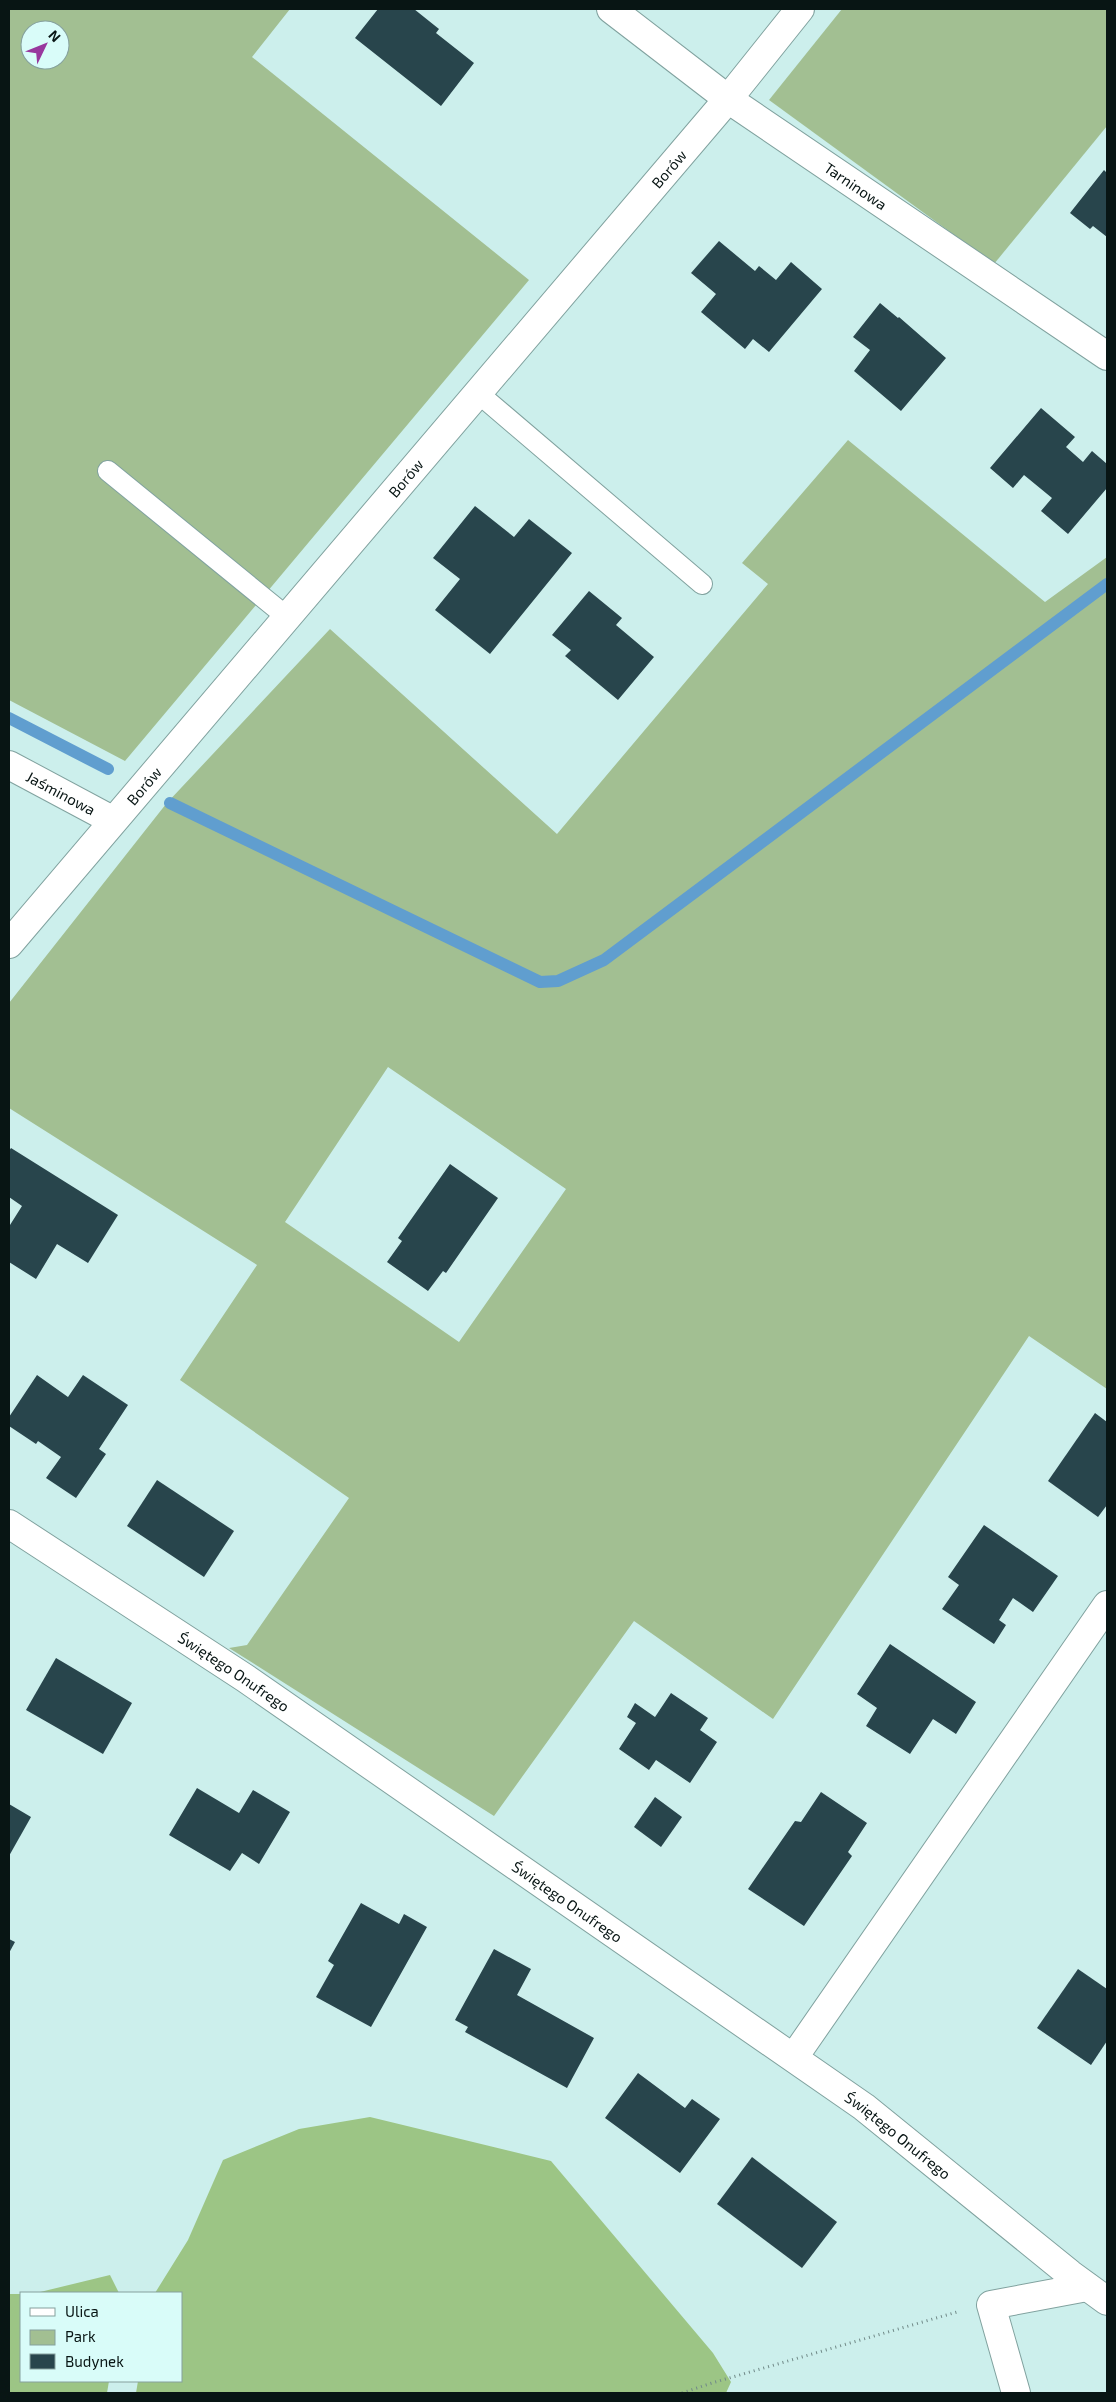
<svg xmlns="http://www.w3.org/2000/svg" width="1116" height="2402" font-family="'Exo 2',sans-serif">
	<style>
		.green { fill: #a2bf92; fill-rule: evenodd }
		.forest { fill: #9cc585 }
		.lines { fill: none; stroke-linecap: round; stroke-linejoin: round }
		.stream { stroke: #609ecf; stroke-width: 12 }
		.building { fill: #28454c }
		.service-casing { stroke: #81a29f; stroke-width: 22 }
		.minor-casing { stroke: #81a29f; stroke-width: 30 }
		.path { stroke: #718a88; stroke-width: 3; stroke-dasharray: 1 4; stroke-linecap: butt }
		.service { stroke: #fff; stroke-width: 20 }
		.minor { stroke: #fff; stroke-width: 28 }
		.labels { text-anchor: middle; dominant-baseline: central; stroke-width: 5; stroke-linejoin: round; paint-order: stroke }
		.street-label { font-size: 15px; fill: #081514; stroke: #d9fcf9 }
	</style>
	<rect width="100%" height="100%" fill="#ccefec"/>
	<g class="green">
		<path d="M9,9H290L252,57L529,280L125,761L9,700ZM30,30H60V60H30Z"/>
		<polygon points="842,9 1107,9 1107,126 994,264 769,100"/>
		<path d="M848,440L1045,602L1107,557V1389L1029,1336L773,1719L634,1621L494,1816L229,1648L247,1645L349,1498L180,1380L257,1265L9,1108V1003L166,804L330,629L557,834L768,584L742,563ZM388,1067L566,1189L459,1342L285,1222Z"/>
	</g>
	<g class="forest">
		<polygon points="370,2117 551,2161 713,2353 731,2382 726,2393 136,2393 138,2381 181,2381 181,2293 155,2293 188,2240 223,2160 299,2129"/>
		<polygon points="110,2275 119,2293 36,2293"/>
		<polygon points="9,2294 21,2294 21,2381 109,2381 107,2393 9,2393"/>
	</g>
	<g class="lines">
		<g class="stream">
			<polyline points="9,718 108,769"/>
			<polyline points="170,803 540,982 558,981 604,960 1107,584"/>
		</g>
	</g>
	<g class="building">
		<polygon points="378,9 414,9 439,29 436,33 474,63 441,106 355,38"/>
		<polygon points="1104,170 1107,173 1107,237 1093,226 1090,229 1070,213"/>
		<polygon points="719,241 755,271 759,266 776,280 791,262 822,289 769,352 753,339 745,349 701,312 716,294 691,273"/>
		<polygon points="880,303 898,318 899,317 946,358 901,411 854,371 870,350 853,337"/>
		<polygon points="1041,408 1075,437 1066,447 1083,462 1092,451 1107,464 1107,488 1068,534 1041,511 1052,498 1024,475 1013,488 990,468"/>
		<polygon points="475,506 514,537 529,519 572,553 490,654 435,610 460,579 433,558"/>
		<polygon points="589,591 622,618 616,625 654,657 618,700 565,656 571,650 552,635"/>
		<polygon points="11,1148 118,1215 88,1263 57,1244 36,1279 9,1262 9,1224 10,1225 22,1206 9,1197 9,1151"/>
		<polygon points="450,1164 498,1198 446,1273 443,1271 428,1291 387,1262 402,1241 398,1238"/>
		<polygon points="37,1375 68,1397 83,1375 128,1405 99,1449 106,1454 76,1498 46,1478 61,1457 38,1441 36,1444 9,1426 9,1417"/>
		<polygon points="1095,1413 1107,1422 1107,1505 1098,1517 1048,1481"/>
		<polygon points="157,1480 234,1531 204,1577 127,1526"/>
		<polygon points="984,1525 1058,1576 1033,1612 1013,1598 999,1620 1006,1625 994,1644 942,1609 959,1585 948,1577"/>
		<polygon points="890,1644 976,1702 956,1734 933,1719 910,1754 866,1726 877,1708 857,1694"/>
		<polygon points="56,1658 132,1703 103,1754 26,1710"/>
		<polygon points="671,1693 708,1718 700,1730 717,1742 690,1783 656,1760 649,1770 619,1749 636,1723 627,1717 635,1703 655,1717"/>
		<polygon points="197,1788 239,1813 253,1790 290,1812 259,1864 242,1853 230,1871 169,1835"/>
		<polygon points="821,1792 867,1823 848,1852 852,1856 804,1926 748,1889 795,1821 801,1822"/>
		<polygon points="655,1797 682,1817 661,1847 634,1827"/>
		<polygon points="9,1804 31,1817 9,1856"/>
		<polygon points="361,1903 399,1924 404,1914 427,1927 371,2027 316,1997 334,1965 328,1961"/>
		<polygon points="9,1939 15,1942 9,1953"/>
		<polygon points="494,1949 531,1969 517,1995 594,2038 567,2088 465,2032 468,2027 455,2020"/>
		<polygon points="1078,1969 1107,1989 1107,2041 1091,2065 1037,2028"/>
		<polygon points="638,2073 685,2108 692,2099 720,2119 680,2173 605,2118"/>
		<polygon points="752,2157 837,2222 802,2268 717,2204"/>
	</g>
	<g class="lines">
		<g class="service-casing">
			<g id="service">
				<polyline points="478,393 702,584"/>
				<polyline points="108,471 287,617"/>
			</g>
		</g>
		<g class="minor-casing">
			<g id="minor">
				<path id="s1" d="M611,9L728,99L1107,356"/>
				<path id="s2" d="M9,765L112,820"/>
				<path id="s3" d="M9,944L728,99L800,9"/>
				<path id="s4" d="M9,1524L245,1678L864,2107L1070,2274L1107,2301"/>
				<polyline points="794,2057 1107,1605"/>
				<polyline points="1016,2393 991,2305 1087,2287"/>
			</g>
		</g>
		<polyline class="path" points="682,2393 712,2383 957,2312"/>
		<use href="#service" class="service"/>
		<use href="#minor" class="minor"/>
	</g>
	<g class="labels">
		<g class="street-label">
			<text stroke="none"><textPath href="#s3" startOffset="1018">Borów</textPath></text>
			<text stroke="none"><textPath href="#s1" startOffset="302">Tarninowa</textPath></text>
			<text stroke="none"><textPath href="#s3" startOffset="612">Borów</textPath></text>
			<text stroke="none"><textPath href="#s3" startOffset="208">Borów</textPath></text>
			<text stroke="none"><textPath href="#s2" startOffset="59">Jaśminowa</textPath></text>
			<text stroke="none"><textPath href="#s4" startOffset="269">Świętego Onufrego</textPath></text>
			<text stroke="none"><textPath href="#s4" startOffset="674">Świętego Onufrego</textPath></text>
			<text stroke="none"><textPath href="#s4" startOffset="1079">Świętego Onufrego</textPath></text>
		</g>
	</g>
	<rect width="1116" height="2402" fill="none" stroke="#081514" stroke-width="20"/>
	<rect x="20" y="2292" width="162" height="90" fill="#d9fcf9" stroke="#85a09d"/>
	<rect x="30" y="2308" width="25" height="8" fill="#ffffff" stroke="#85a09d"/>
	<text x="65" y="2317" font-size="15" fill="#081514">Ulica</text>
	<rect x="30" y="2330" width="25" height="15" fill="#a2bf92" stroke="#85a09d"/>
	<text x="65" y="2342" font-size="15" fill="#081514">Park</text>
	<rect x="30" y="2354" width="25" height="15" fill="#28454c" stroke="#85a09d"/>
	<text x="65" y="2367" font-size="15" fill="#081514">Budynek</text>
	<g transform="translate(45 45) rotate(47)"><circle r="24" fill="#d9fcf9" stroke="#85a09d"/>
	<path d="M0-4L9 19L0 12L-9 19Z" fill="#98379e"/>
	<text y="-8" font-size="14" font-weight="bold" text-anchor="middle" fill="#081514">N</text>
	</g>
</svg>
